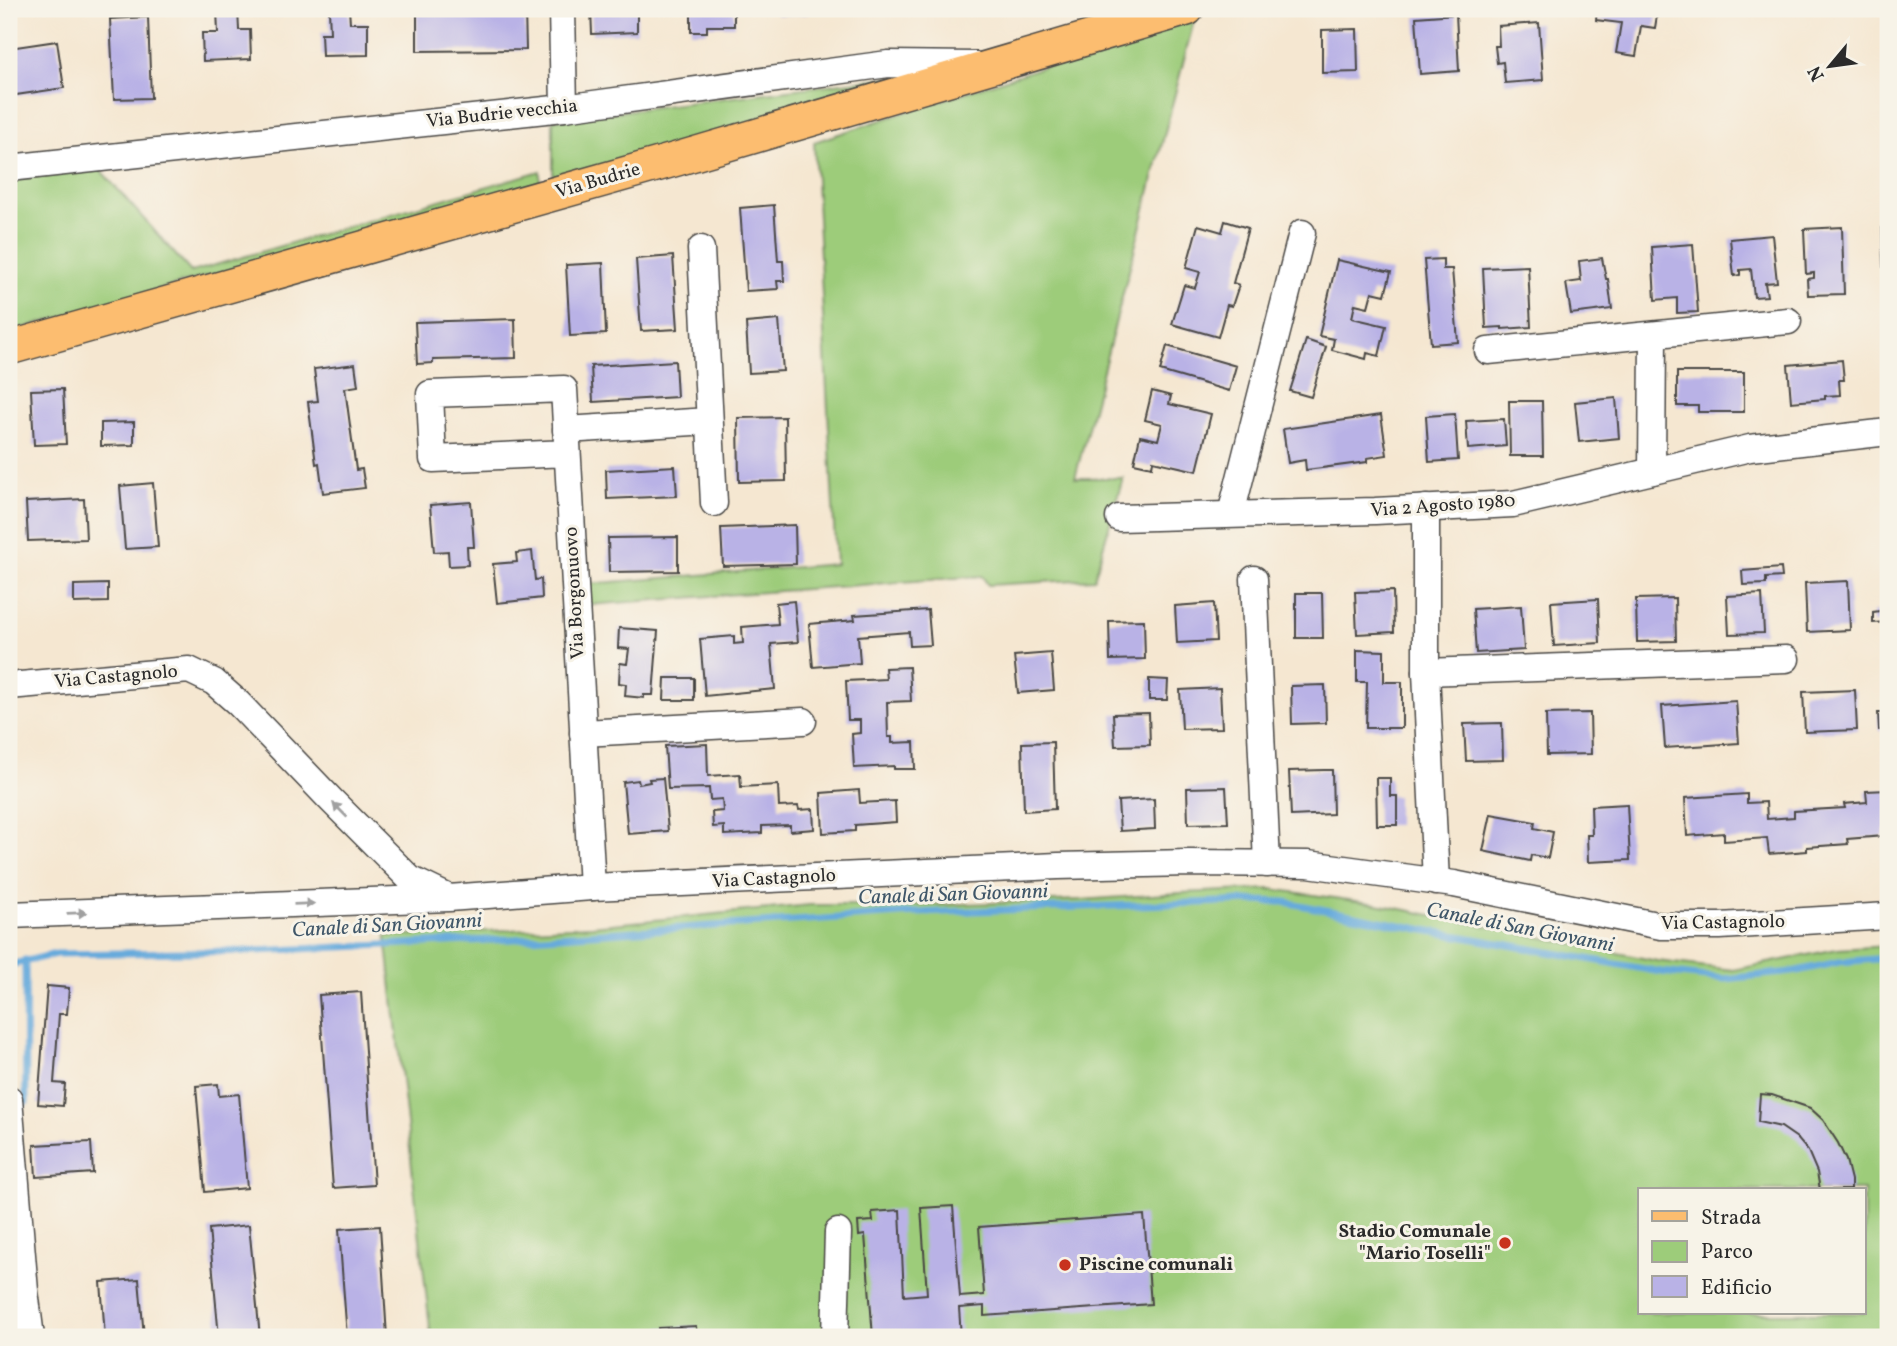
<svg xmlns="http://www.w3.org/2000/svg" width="1897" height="1346" font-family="Vollkorn,serif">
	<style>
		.green { fill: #9dcc7a; stroke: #647c52; stroke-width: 2; fill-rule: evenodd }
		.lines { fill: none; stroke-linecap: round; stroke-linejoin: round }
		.stream { stroke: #66aadc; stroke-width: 7 }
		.building { fill: #b9b2e6 }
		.minor-casing { stroke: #494744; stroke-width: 29 }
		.major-casing { stroke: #494744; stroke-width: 36 }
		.minor { stroke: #fff; stroke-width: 26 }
		.major { stroke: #fcbd6f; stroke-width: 33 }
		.oneway { fill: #a0a0a0 }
		.poi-dot { fill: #c8321e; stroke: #f7f3e8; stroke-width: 2.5 }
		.labels { text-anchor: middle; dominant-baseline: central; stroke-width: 6; stroke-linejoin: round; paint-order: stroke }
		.street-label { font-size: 19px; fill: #2b2b2b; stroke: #f7f3e8 }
		.poi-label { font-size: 19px; font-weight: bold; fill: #2b2b2b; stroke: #f7f3e8; text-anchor: end }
		.water-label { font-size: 21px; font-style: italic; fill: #405769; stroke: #f7f3e8 }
	</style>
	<rect width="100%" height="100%" fill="#f7f3e8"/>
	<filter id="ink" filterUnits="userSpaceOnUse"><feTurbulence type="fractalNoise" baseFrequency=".0143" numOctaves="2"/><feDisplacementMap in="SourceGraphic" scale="14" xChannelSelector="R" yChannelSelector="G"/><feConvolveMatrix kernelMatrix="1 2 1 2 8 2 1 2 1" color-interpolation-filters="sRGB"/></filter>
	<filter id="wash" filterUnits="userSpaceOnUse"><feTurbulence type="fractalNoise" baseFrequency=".00686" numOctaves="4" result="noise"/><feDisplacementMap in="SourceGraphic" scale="28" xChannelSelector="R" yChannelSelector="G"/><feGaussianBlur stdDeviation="1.57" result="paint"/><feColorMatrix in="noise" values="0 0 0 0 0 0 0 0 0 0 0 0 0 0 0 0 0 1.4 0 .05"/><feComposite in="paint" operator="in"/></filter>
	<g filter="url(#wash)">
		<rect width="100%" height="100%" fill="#f5e7d1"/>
		<g class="green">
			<polygon points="1195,17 1075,478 1123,478 1094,579 988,585 982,576 589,605 588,584 836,564 814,142"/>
			<polygon points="929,72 553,180 553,120"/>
			<polygon points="96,165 191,272 540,171 540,182 9,332 9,175"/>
			<path d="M1271,889L1377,904L1657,961L1733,970L1837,949L1888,946V1337H431L386,936L592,926L810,905H935L1081,900L1180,893ZM1640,1190H1864V1313H1640Z"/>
		</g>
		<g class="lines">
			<g class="stream">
				<polyline points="14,964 56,954 254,951 513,939 916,913 1253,901 1285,902 1430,931 1661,972 1725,979 1792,972 1839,962 1888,958"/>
				<polyline points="17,1107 26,1102 25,960"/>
			</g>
		</g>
		<g id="blocks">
			<g class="building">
				<polygon points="217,9 238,9 239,30 250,30 251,59 203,61 202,33 218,33"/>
				<polygon points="329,9 349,9 350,23 368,23 368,55 322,56 321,33 330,33"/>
				<polygon points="417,9 525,9 526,50 417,51"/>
				<polygon points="591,9 637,9 637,32 592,34"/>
				<polygon points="691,9 734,9 734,26 707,26 707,32 691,32"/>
				<polygon points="776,9 808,9 808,14 776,15"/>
				<polygon points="1597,9 1658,9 1655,28 1641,26 1636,56 1616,53 1621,23 1596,20"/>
				<polygon points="1456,14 1459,71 1420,74 1416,17"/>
				<polygon points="148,17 151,98 114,99 110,19"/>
				<polygon points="1539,23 1543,80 1505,83 1503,62 1497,63 1495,46 1499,46 1498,26"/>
				<polygon points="1357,29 1358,72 1322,73 1322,30"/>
				<polygon points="57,41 64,88 9,96 9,48"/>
				<polygon points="774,205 778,261 783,261 784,281 777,281 778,289 746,291 740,208"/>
				<polygon points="1225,221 1248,228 1233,283 1239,285 1232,306 1227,305 1218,337 1172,324 1184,285 1195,288 1200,272 1186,268 1198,225 1222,232"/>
				<polygon points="1842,227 1844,294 1808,295 1807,279 1814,278 1814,273 1806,274 1804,229"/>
				<polygon points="1882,228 1888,228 1888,267 1883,267"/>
				<polygon points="1772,235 1777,282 1765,283 1767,296 1754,297 1751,269 1740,270 1740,275 1734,276 1730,239"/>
				<polygon points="1693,244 1698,312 1677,313 1677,298 1655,300 1652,247"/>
				<polygon points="673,256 678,329 641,331 636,259"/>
				<polygon points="1602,258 1606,279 1608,279 1612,309 1571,314 1566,283 1581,281 1579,261"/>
				<polygon points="1443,259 1443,269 1452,269 1458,342 1431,344 1424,260"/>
				<polygon points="1337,260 1391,272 1385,295 1372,292 1368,307 1355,304 1352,318 1386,326 1379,356 1367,353 1366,359 1332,350 1334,339 1319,336"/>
				<polygon points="603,263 606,334 570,336 566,265"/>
				<polygon points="1528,266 1531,327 1502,329 1502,327 1486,328 1483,268"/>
				<polygon points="515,319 516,358 433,360 433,363 417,364 415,322"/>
				<polygon points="779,320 783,371 749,373 746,323"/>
				<polygon points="1306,340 1326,347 1311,397 1290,391"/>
				<polygon points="1167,346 1236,366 1229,391 1160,371"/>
				<polygon points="1842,360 1844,380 1839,380 1840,395 1825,396 1825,399 1791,402 1788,365"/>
				<polygon points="675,361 677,397 593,402 591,366"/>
				<polygon points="355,364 358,386 345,388 356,470 362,469 365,488 323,493 319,463 316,464 308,402 318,401 314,369"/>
				<polygon points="1677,372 1744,372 1744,412 1698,412 1698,406 1677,406"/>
				<polygon points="63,389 66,444 34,445 31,390"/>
				<polygon points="1152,391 1171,396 1169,404 1211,414 1197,471 1153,461 1152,467 1134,463 1140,436 1158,440 1162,424 1145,420"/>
				<polygon points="1616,398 1619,438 1579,442 1575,402"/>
				<polygon points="1509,401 1542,401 1543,456 1510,456"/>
				<polygon points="1455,414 1458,460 1429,462 1426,416"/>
				<polygon points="1381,415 1387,455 1367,458 1367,462 1306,470 1305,460 1288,463 1283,429"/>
				<polygon points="785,417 786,481 739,482 738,418"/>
				<polygon points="1504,419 1506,446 1468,449 1466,421"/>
				<polygon points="134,422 134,445 101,446 101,423"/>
				<polygon points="675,466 677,496 607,499 606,470"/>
				<polygon points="153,483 158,547 125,549 120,486"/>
				<polygon points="84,499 86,539 28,541 26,502"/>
				<polygon points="471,502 474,547 467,547 468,565 449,566 448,551 434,552 430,505"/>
				<polygon points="795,525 796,564 723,566 721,528"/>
				<polygon points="678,537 678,571 609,572 608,538"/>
				<polygon points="532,551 535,580 541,579 542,598 497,603 493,564 517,562 516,553"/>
				<polygon points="1781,568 1782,577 1766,578 1766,584 1743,585 1742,571"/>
				<polygon points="1882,570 1888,570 1888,607 1884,607"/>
				<polygon points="1848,581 1850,630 1807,632 1805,583"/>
				<polygon points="108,584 108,602 74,603 74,585"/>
				<polygon points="1393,591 1394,632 1357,634 1355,592"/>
				<polygon points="1296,593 1322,593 1323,638 1296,638"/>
				<polygon points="1762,594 1764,633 1729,634 1727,596"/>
				<polygon points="1675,598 1676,641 1637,642 1636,599"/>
				<polygon points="1598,599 1600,643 1554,646 1551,602"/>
				<polygon points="794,601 798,642 771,644 775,689 705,696 700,639 734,636 734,644 743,643 742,627 778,624 776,603"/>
				<polygon points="1214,603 1216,641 1177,643 1175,606"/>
				<polygon points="1521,606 1524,650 1476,653 1473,609"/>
				<polygon points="928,610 931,645 910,646 909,632 858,636 860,663 813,667 809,624 855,620 854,615"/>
				<polygon points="1888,610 1888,622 1873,623 1873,612"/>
				<polygon points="1144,620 1145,659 1110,660 1109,621"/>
				<polygon points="619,628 658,631 653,695 644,695 644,698 625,696 626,684 619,683 620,663 627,664 629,649 618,648"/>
				<polygon points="1357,650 1384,651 1384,682 1402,682 1402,728 1366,728 1367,682 1357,682"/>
				<polygon points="1051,653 1054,690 1018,693 1014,656"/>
				<polygon points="909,667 911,701 887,702 888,737 892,737 892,743 914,742 915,769 894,769 894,766 854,768 852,734 860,733 860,720 848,720 846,681 886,679 885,668"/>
				<polygon points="665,678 694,678 694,700 664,700"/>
				<polygon points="1149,679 1168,680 1167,700 1149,700"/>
				<polygon points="1325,685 1326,723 1292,724 1291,686"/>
				<polygon points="1220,688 1222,728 1182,729 1180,690"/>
				<polygon points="1855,690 1857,730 1805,732 1803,692"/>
				<polygon points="1736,701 1739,743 1665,748 1662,706"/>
				<polygon points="1149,713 1150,745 1115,746 1113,714"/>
				<polygon points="1590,713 1591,754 1547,755 1546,714"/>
				<polygon points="1878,713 1888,713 1888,730 1879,730"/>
				<polygon points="1502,723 1503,760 1466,761 1464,724"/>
				<polygon points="1053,742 1055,809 1024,811 1022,743"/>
				<polygon points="707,744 708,776 740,774 741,787 778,785 779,807 798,806 799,810 813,809 814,829 790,831 790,825 762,826 762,833 724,835 724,826 713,827 712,812 723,811 722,799 710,800 709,788 668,789 665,746"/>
				<polygon points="1324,770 1332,770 1333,814 1291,816 1289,771"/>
				<polygon points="663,778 668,831 628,834 623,782 638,780 639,784 650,782 649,779"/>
				<polygon points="1376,778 1390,778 1390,796 1397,796 1397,825 1377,825"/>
				<polygon points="1226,787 1228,823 1188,824 1187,788"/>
				<polygon points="859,790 860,803 895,801 896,822 855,825 855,831 823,833 821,793"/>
				<polygon points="1888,790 1888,830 1884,830 1884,836 1847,839 1848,844 1807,847 1807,851 1769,854 1767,838 1724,841 1724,833 1687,836 1685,798 1747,794 1747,803 1766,802 1767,819 1794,817 1794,811 1845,808 1844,804 1867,802 1866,791"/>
				<polygon points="1154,799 1155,829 1120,831 1118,801"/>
				<polygon points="1627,804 1630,860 1588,862 1587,835 1592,835 1591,806"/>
				<polygon points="1491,814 1535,822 1534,828 1553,832 1548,858 1531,855 1530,861 1483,851"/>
				<polygon points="47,986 69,988 67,1014 59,1014 54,1083 65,1084 63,1106 38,1104"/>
				<polygon points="361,992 374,1185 333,1188 319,995"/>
				<polygon points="218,1084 219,1096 239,1094 247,1188 205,1192 196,1086"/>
				<polygon points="1760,1094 1772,1095 1810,1108 1823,1120 1838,1143 1846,1160 1851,1180 1851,1190 1820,1190 1817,1172 1808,1151 1797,1138 1781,1127 1758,1122"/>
				<polygon points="91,1142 93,1173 36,1177 34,1145"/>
				<polygon points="953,1206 960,1297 984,1295 979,1227 1144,1215 1151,1304 984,1316 984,1306 959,1308 961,1337 873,1337 865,1235 859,1236 858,1222 873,1221 872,1212 900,1210 904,1296 927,1294 921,1208"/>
				<polygon points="249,1225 260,1337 219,1337 209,1229"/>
				<polygon points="380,1226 387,1337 347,1337 339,1229"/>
				<polygon points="139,1279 144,1337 105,1337 101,1282"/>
				<polygon points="696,1326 697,1337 659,1337 658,1328"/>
			</g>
		</g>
	</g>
	<g filter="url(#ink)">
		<use href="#blocks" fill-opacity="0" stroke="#494744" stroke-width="2"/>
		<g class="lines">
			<g class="minor-casing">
				<g id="minor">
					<polyline points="562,9 564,108"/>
					<polyline points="9,168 564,108 888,64 974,65"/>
					<polyline points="701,249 714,503"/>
					<polyline points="1488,351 1788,321"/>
					<polyline points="566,430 709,421"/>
					<polyline points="567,453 433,459 430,394 564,389 592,887"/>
					<polyline points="1652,471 1653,336"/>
					<polyline points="1426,508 1426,672 1436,882"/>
					<polyline points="1231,514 1302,233"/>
					<polyline points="1119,518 1375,511 1513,504 1750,448 1888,432"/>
					<polyline points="1254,579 1267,864"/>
					<polyline points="1426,672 1786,659"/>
					<polyline points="9,686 189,670 214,682 238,703 332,801 410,879 445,896"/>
					<polyline points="583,733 803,721"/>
					<polyline points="9,915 449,898 592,887 1058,866 1189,863 1308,864 1454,884 1661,926 1720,926 1888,916"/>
					<polyline points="9,1099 25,1291 31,1337"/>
					<polyline points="835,1337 838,1232"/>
				</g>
			</g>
			<g class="major-casing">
				<polyline id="major" points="9,348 677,159 1187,9"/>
			</g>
			<use href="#minor" class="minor"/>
			<use href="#major" class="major"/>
		</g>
		<defs><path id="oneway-solid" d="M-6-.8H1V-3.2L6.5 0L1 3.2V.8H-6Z" transform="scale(1.75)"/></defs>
		<g class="oneway">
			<use href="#oneway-solid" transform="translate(340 810) rotate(-135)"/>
			<use href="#oneway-solid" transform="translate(304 904) rotate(-2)"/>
			<use href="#oneway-solid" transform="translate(77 913) rotate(-2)"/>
		</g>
	</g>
	<g class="poi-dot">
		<circle cx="1505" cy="1243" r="7"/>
		<circle cx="1065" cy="1265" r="7"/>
	</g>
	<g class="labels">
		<g class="street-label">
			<text transform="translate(502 114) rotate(-6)">Via Budrie vecchia</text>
			<text transform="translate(598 181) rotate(-16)">Via Budrie</text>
			<text transform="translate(1443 506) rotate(-4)">Via 2 Agosto 1980</text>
			<text transform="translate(575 593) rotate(-93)">Via Borgonuovo</text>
			<text transform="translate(116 677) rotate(-5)">Via Castagnolo</text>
			<text transform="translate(774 879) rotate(-3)">Via Castagnolo</text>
			<text transform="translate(1723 923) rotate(-1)">Via Castagnolo</text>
		</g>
		<g class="poi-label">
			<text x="1491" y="1232">Stadio Comunale<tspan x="1491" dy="22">"Mario Toselli"</tspan></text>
			<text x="1079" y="1265" text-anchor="start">Piscine comunali</text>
		</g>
		<g class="water-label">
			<text transform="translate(953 895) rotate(-2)">Canale di San Giovanni</text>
			<text transform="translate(387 926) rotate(-3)">Canale di San Giovanni</text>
			<text transform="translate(1520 928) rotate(11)">Canale di San Giovanni</text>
		</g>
	</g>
	<rect width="1897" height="1346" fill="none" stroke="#f7f3e8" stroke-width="35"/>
	<rect x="1638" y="1188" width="228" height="126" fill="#f7f3e8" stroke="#a5a39c" stroke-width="2"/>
	<rect x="1652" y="1211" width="35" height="10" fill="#fcbd6f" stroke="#a5a39c" stroke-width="2"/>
	<text x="1701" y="1224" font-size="21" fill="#2b2b2b">Strada</text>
	<rect x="1652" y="1241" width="35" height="21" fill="#9dcc7a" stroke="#a5a39c" stroke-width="2"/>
	<text x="1701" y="1258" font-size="21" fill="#2b2b2b">Parco</text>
	<rect x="1652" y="1276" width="35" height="21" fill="#b9b2e6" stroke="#a5a39c" stroke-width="2"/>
	<text x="1701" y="1294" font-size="21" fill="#2b2b2b">Edificio</text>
	<g transform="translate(1830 66) rotate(241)" stroke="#f7f3e8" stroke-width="5" paint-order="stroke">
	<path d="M0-5L12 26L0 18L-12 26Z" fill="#2b2b2b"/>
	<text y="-10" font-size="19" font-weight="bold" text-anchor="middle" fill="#2b2b2b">N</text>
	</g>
</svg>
